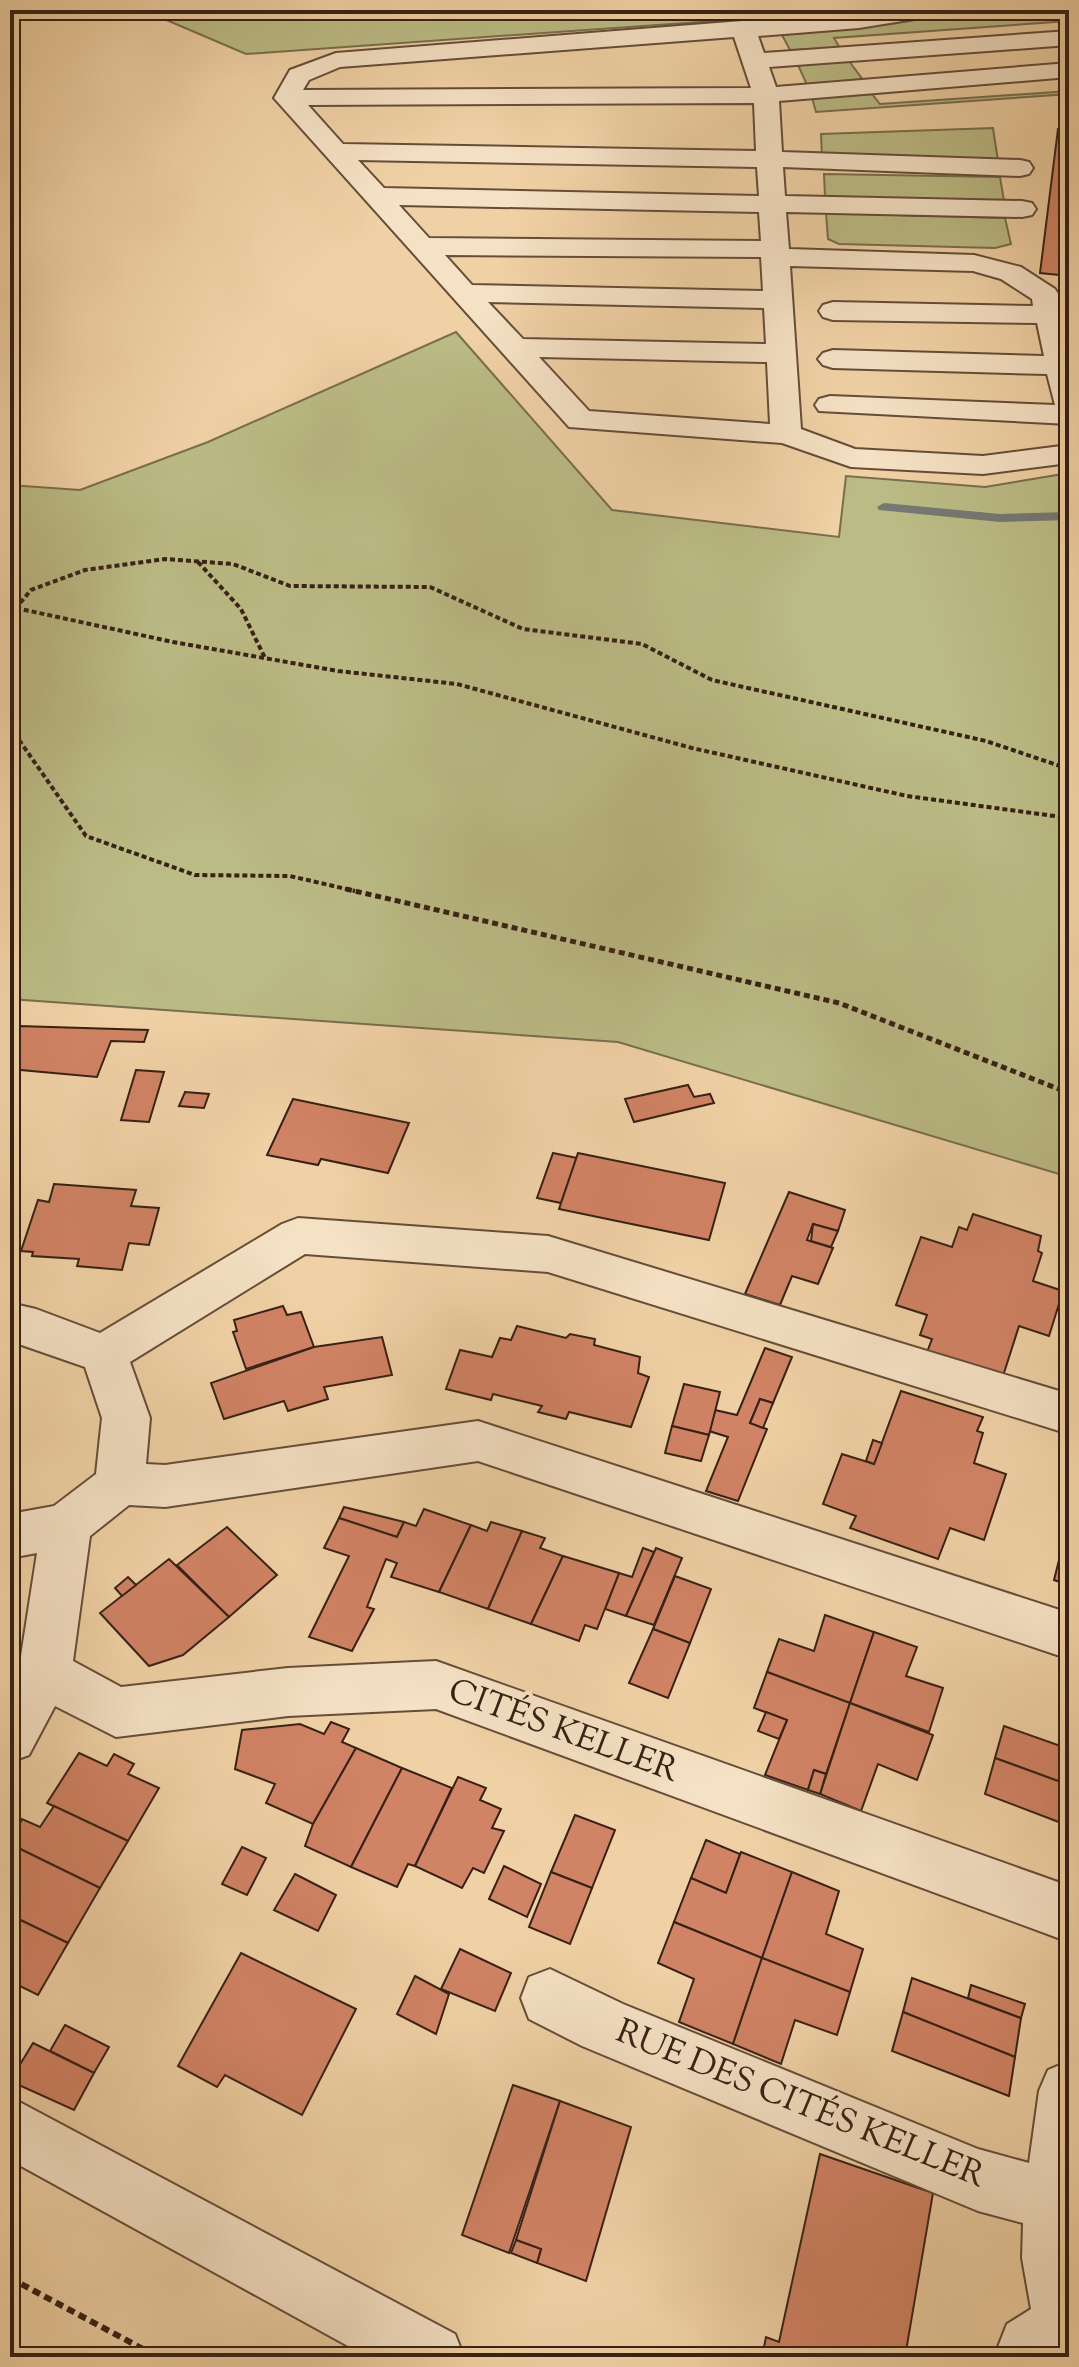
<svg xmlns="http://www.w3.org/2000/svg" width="1079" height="2367" font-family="'Sorts Mill Goudy',serif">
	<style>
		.green { fill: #bbbb85; stroke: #796e4d; stroke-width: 2 }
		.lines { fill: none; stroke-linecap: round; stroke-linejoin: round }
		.stream { fill: #757973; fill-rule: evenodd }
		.building { fill: #d18365; stroke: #372115; stroke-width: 2 }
		.minor-casing { stroke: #654d39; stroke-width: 4 }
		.path-far2 { stroke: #372115; stroke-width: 4; stroke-dasharray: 5 3; stroke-linecap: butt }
		.path-far1 { stroke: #372115; stroke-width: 5; stroke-dasharray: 6 4; stroke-linecap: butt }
		.path { stroke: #372115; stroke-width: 6; stroke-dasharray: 8 5; stroke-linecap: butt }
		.minor { fill: #f5e1c4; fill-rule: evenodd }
		.labels { text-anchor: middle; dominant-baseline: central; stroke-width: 8; stroke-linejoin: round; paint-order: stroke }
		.near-street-label { font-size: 34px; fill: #372115; stroke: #f5e1c4 }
	</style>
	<rect width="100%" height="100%" fill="#f0d1a5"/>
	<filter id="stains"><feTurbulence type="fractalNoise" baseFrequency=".0025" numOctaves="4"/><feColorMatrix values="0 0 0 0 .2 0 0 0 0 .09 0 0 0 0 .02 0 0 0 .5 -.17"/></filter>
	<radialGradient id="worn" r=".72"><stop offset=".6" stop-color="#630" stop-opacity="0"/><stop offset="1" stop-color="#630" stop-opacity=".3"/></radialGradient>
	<g class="green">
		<polygon points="143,10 869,10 246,54"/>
		<path d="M952,10H1069V21L834,38L840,48L790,50L782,35C839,30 897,27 952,10Z"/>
		<polygon points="849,61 863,80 807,85 798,65"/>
		<polygon points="1069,91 1069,94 816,112 812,98 872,94 880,104"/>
		<polygon points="993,128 998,161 822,157 821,134"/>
		<polygon points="824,174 1000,177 1004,201 825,197"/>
		<polygon points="826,213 1005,218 1011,244 995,248 839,244 828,239"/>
		<polygon points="456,332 612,510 839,537 846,476 985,487 1069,473 1069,1177 618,1042 10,999 10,485 80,490 208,442"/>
	</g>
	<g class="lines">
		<polygon class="stream" points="884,503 1000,514 1069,512 1069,520 1000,522 879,510 877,507"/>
	</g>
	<g class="building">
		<polygon points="1058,129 1069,129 1069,276 1040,273"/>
		<polygon points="18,1026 148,1030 144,1042 111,1041 97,1077 10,1069 10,1044"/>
		<polygon points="136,1070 164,1072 149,1122 121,1120"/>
		<polygon points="688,1085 694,1097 710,1094 714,1103 634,1122 625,1099"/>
		<polygon points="185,1092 209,1094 204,1108 179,1106"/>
		<polygon points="293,1099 409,1123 388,1173 321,1159 318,1165 267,1155"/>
		<polygon points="553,1153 577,1158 561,1203 537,1198"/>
		<polygon points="578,1153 725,1183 709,1240 559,1209"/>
		<polygon points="54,1184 136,1190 131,1206 159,1208 149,1245 129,1243 122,1270 77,1266 79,1259 32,1256 33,1252 21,1251 38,1200 49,1202"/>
		<polygon points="789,1192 845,1210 838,1231 813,1224 807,1240 833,1248 818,1284 792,1276 780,1305 745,1294"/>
		<polygon points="973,1214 1041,1236 1038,1251 1042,1253 1033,1281 1063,1291 1049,1336 1019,1326 1003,1376 927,1352 932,1339 920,1335 927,1315 896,1305 921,1237 952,1247 959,1227 967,1230"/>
		<polygon points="813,1224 838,1231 831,1247 811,1241"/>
		<polygon points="283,1306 287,1315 301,1312 314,1347 246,1369 233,1332 237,1331 234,1320"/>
		<polygon points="517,1326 566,1338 570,1334 595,1339 594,1345 640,1357 638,1373 649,1377 631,1427 569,1412 566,1419 538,1412 542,1406 493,1394 491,1400 446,1389 460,1350 492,1357 500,1338 511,1340"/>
		<polygon points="382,1337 392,1375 324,1387 328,1399 288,1411 284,1401 224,1419 211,1383 314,1347"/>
		<polygon points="765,1348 792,1357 773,1403 760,1399 750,1423 767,1429 738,1501 706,1491 728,1437 709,1431 715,1410 737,1415"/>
		<polygon points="684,1384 720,1392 709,1435 672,1426"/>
		<polygon points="901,1391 983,1417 977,1431 983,1433 974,1463 1006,1474 984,1540 950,1528 938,1559 850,1528 856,1516 823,1504 842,1454 874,1464"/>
		<polygon points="760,1399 773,1403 763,1428 750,1423"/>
		<polygon points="672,1426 709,1435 701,1461 665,1453"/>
		<polygon points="873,1440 882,1443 874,1464 866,1461"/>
		<polygon points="344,1507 404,1522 397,1537 339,1518"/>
		<polygon points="424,1509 471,1525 439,1592 391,1577 397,1563 386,1559 367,1607 374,1609 352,1651 309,1637 349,1556 324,1548 339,1518 397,1537 404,1522 416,1526"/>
		<polygon points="491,1522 522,1531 488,1609 439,1592 471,1525 487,1531"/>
		<polygon points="227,1527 277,1575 229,1617 177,1565"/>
		<polygon points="1067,1528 1069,1528 1069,1585 1054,1580"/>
		<polygon points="522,1531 545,1538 540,1548 563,1556 531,1624 488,1609"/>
		<polygon points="643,1548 654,1552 626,1616 605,1609 619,1573 632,1577"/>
		<polygon points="656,1548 682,1558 654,1625 626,1616"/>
		<polygon points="563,1556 619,1573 597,1629 585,1625 579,1641 531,1624"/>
		<polygon points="169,1559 229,1617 183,1655 149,1666 100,1613"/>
		<polygon points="675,1576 711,1589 690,1643 653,1629"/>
		<polygon points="128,1577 136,1585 122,1596 115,1588"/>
		<polygon points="825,1615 874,1632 850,1703 767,1672 779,1639 814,1651"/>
		<polygon points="653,1629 690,1643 668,1698 629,1683"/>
		<polygon points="874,1632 917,1647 906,1676 943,1688 929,1732 850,1703"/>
		<polygon points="767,1672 850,1703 826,1774 814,1770 808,1790 765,1775 787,1720 754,1708"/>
		<polygon points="850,1703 933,1735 917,1780 878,1764 861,1811 820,1794"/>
		<polygon points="766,1712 787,1720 779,1739 758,1731"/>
		<polygon points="331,1722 349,1729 342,1742 356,1748 313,1824 266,1803 275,1784 235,1769 242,1730 300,1724 324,1734"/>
		<polygon points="1004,1726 1069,1749 1069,1785 995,1758"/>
		<polygon points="356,1748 402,1768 351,1867 305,1846 313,1824"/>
		<polygon points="79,1753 107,1766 114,1754 134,1764 128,1774 159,1788 128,1841 47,1803"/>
		<polygon points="995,1758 1069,1785 1064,1824 985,1794"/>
		<polygon points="402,1768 452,1788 415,1866 408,1864 397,1887 351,1867"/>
		<polygon points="814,1770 826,1774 820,1794 808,1790"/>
		<polygon points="458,1777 486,1788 480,1800 501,1809 492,1828 504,1831 484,1873 473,1868 462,1888 415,1866"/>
		<polygon points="54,1806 128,1841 100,1888 10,1844 22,1819 40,1827"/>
		<polygon points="575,1815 615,1830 592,1888 551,1872"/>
		<polygon points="706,1840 740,1854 726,1893 691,1878"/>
		<polygon points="10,1844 100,1888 68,1943 10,1915"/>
		<polygon points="242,1847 266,1858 247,1895 222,1884"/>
		<polygon points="741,1852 792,1872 762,1958 674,1922 691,1878 726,1893"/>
		<polygon points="504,1866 541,1884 527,1917 489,1899"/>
		<polygon points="551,1872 592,1888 570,1944 529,1927"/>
		<polygon points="792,1872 839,1891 826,1934 863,1949 850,1992 762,1958"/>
		<polygon points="295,1874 336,1895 318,1931 274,1910"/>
		<polygon points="10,1915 68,1943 38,1995 20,1986 10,2004"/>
		<polygon points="674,1922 762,1958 733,2044 679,2022 694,1979 658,1963"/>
		<polygon points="460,1949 511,1973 495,2011 441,1989"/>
		<polygon points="241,1953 356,2009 302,2115 225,2075 217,2087 178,2066"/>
		<polygon points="762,1958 850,1992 837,2035 795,2020 781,2064 733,2044"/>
		<polygon points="415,1976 449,1994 436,2034 397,2014"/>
		<polygon points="912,1978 1021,2018 1015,2057 903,2012"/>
		<polygon points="971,1985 1025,2004 1021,2018 968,1998"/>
		<polygon points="903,2012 1015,2057 1009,2096 892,2051"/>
		<polygon points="65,2025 109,2047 94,2073 50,2051"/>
		<polygon points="33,2043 94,2073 74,2110 10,2081"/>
		<polygon points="513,2085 560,2101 509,2253 462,2235"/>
		<polygon points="560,2101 631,2127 586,2281 537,2263 541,2249 516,2240"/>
		<polygon points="820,2154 933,2193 905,2357 762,2357 766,2337 779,2342"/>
		<polygon points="516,2240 541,2249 537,2263 511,2253"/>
	</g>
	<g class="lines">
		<g class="minor-casing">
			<g id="minor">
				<path d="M883,10H939L935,15L927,17L859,28L758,36L764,53L1069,31V45L769,67L776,87L1069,63V77L779,101L782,152L1020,160L1029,162L1033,168L1029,174L1020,176L783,167L785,196L1022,201L1032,203L1036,209L1032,215L1022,217L786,212L789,249L974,255L1021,267L1055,289L1059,295L1069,337V424L819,411L815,405L819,399L830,396L1055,405L1047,374L833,368L823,365L818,359L823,353L833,350L1044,356L1037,323L833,320L823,317L819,311L823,305L833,302L1033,306L1032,299L1001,279L973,271L790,266L801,429L855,449L983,456L1069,445V463L983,474L851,467L782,443L569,427L274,98L290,70L336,53ZM734,37L751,88L303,90L309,80L340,67ZM754,103L756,151L343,144L308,105ZM358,160L757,167L759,196L384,188ZM399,205L759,212L761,241L429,238ZM445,255L761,257L763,291L472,285ZM488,302L764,308L766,344L523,339ZM539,357L767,362L770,424L589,411Z"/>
				<polygon points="298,1218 548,1236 1069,1394 1069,1434 548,1272 305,1254 130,1362 150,1418 146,1464 165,1465 478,1421 1069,1613 1069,1659 478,1461 165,1507 129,1505 90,1536 73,1661 121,1687 288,1668 436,1661 1069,1886 1069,1942 436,1709 288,1716 116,1737 55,1706 29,1755 10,1762 10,1685 19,1669 37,1553 10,1558 10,1514 54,1506 96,1474 102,1418 85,1367 10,1341 10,1303 36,1309 100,1333 282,1224"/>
				<polygon points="550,1969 623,2004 978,2149 1029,2163 1039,2091 1048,2070 1069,2061 1069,2357 994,2357 1007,2324 1031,2309 1022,2258 1023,2223 978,2211 582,2046 529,2019 521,1998 529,1977"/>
				<polygon points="10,2097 455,2334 464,2357 368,2357 10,2160"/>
			</g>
		</g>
		<g class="path-far2">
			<polyline points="198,562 241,609 265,658"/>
			<polyline points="16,608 173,642 338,671 457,684 692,748 907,796 1069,818"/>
			<polyline points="10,615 31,590 85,570 165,559 233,564 290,586 430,587 523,629 642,644 712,680 986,741 1069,769"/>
			<polyline points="10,727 86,836 195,875 290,876 355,891"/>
		</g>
		<polyline class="path-far1" points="346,889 839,1003 1069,1093"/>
		<polyline class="path" points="10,2278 158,2357"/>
		<use href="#minor" class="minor"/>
	</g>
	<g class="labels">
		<g class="near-street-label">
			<text transform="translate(563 1732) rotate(20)">CITÉS KELLER</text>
			<text transform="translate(800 2105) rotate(22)">RUE DES CITÉS KELLER</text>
		</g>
	</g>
	<rect width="1079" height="2367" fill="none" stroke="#f0d1a5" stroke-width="40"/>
	<rect x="12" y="12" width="1055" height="2343" fill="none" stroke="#372115" stroke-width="4"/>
	<rect x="20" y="20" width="1039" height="2327" fill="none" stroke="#372115" stroke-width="2"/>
	<rect width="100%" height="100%" filter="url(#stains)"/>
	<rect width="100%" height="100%" fill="url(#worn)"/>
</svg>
